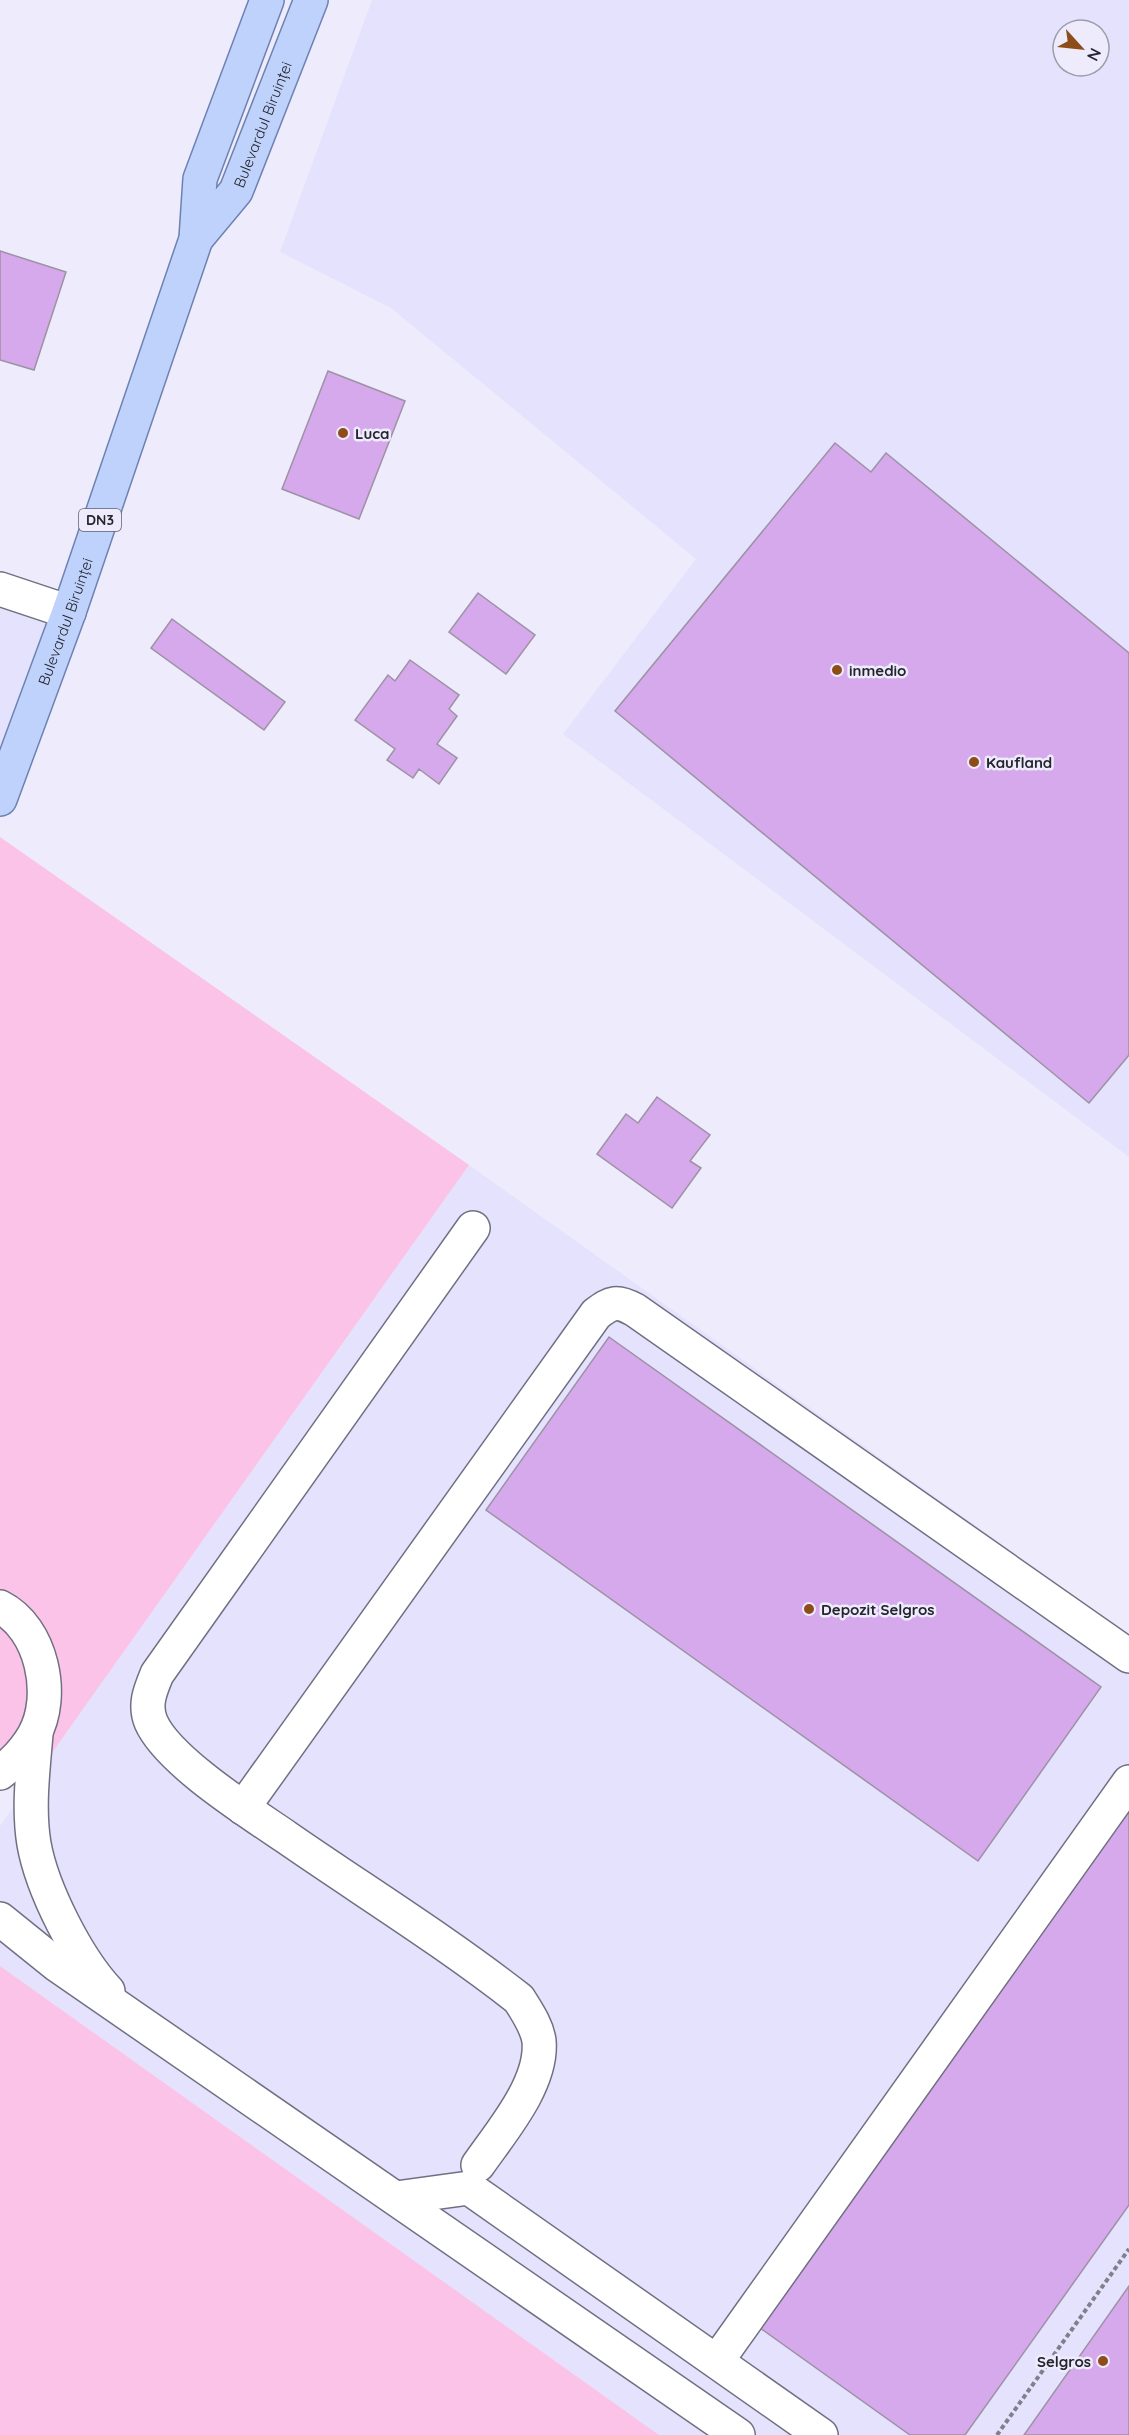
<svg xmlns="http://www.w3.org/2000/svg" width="1129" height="2435" font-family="Quicksand,sans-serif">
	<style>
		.built { fill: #e5e2fe; fill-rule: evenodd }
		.green { fill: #fbc3e8 }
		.building { fill: #d5a9eb; stroke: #9d92a3; stroke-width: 1.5 }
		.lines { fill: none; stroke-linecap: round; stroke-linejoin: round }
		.minor-casing { stroke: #717082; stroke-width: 36 }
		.major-casing { stroke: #6e82b1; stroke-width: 36 }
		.path { stroke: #807f8b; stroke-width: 4; stroke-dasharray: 4.5 3; stroke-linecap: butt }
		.minor { stroke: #fff; stroke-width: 33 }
		.major { stroke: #bfd2fb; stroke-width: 33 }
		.poi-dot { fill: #8d4c1a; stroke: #edebfc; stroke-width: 2 }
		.labels { text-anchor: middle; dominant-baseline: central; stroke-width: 5; stroke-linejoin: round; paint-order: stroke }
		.shield { fill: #edebfc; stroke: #62606b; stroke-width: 1.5 }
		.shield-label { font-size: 14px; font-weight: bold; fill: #26252d }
		.street-label { font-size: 15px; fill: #26252d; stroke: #edebfc }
		.poi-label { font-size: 15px; font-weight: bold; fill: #26252d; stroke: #edebfc; text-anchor: start }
	</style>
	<rect width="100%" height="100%" fill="#edebfc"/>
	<g class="built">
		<path d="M372,0H1129V1157L563,734L696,559L391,308L280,252ZM1063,30H1099V66H1063Z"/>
		<polygon points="0,589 69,612 0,799"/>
		<polygon points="469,1165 1129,1635 1129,2435 659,2435 0,1966 0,1826"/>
	</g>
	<g class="green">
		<polygon points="0,837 469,1165 32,1781 0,1773"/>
		<polygon points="0,1966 659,2435 0,2435"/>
	</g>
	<g class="building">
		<polygon points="0,251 66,272 34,370 0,360"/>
		<polygon points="328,371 405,401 359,519 282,489"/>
		<polygon points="835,443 871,472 886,453 1129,653 1129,1055 1089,1103 615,711"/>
		<polygon points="478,593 535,635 506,674 449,632"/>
		<polygon points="172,619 285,702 264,730 151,648"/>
		<polygon points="410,660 459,695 449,709 457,716 437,744 457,758 439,784 419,769 413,778 387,760 395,749 355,720 388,675 395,681"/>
		<polygon points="657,1097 710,1135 690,1161 701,1168 672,1208 597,1154 626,1114 638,1123"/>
		<polygon points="609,1337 1101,1687 978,1861 486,1510"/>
		<polygon points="1129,1809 1129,2205 965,2435 910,2435 760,2328"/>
		<polygon points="1129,2286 1129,2435 1024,2435"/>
	</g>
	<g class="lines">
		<g class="minor-casing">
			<g id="minor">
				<polyline points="0,589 69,612"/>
				<path d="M473,1228L157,1674C150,1691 144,1705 151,1722C168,1761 251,1813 286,1837C364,1891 445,1941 519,1999C527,2012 537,2026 539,2041C543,2084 500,2133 478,2165"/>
				<path d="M0,1607C42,1628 56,1696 34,1735C25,1751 14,1762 0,1773"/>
				<path d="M36,1734C33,1770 28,1808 34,1844C42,1889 77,1958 108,1991"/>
				<path d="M243,1808L596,1314C612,1302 617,1300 635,1310L1129,1656"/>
				<polyline points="0,1919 57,1965 738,2435"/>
				<polyline points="396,2198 469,2188 821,2435"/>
				<polyline points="717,2361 1129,1782"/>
			</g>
		</g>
		<g class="major-casing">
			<g id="major">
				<path id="s1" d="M196,239L236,191L311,0"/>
				<path id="s2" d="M0,799L69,612L196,239L200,179L267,0"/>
			</g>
		</g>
		<polyline class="path" points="997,2435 1129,2249"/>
		<use href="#minor" class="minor"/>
		<use href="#major" class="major"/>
	</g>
	<g class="poi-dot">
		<circle cx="343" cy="433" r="6"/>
		<circle cx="837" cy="670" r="6"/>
		<circle cx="974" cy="762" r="6"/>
		<circle cx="809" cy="1609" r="6"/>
		<circle cx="1103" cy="2361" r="6"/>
	</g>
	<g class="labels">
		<rect class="shield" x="79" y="509" width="42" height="22" rx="4.5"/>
		<g class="shield-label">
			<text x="100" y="520">DN3</text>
		</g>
		<g class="street-label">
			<text stroke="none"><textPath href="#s1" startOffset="134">Bulevardul Biruinței</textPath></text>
			<text stroke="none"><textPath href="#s2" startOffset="189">Bulevardul Biruinței</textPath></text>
		</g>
		<g class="poi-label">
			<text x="355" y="433">Luca</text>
			<text x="849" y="670">inmedio</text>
			<text x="986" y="762">Kaufland</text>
			<text x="821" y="1609">Depozit Selgros</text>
			<text x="1091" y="2361" text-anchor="end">Selgros</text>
		</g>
	</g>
	<g transform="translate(1081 48) rotate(117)"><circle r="28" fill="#edebfc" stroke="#9d9ca9" stroke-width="1.5"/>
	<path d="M0-4.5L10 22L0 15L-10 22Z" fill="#8d4c1a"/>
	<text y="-9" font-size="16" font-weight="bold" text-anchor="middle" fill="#26252d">N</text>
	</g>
</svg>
